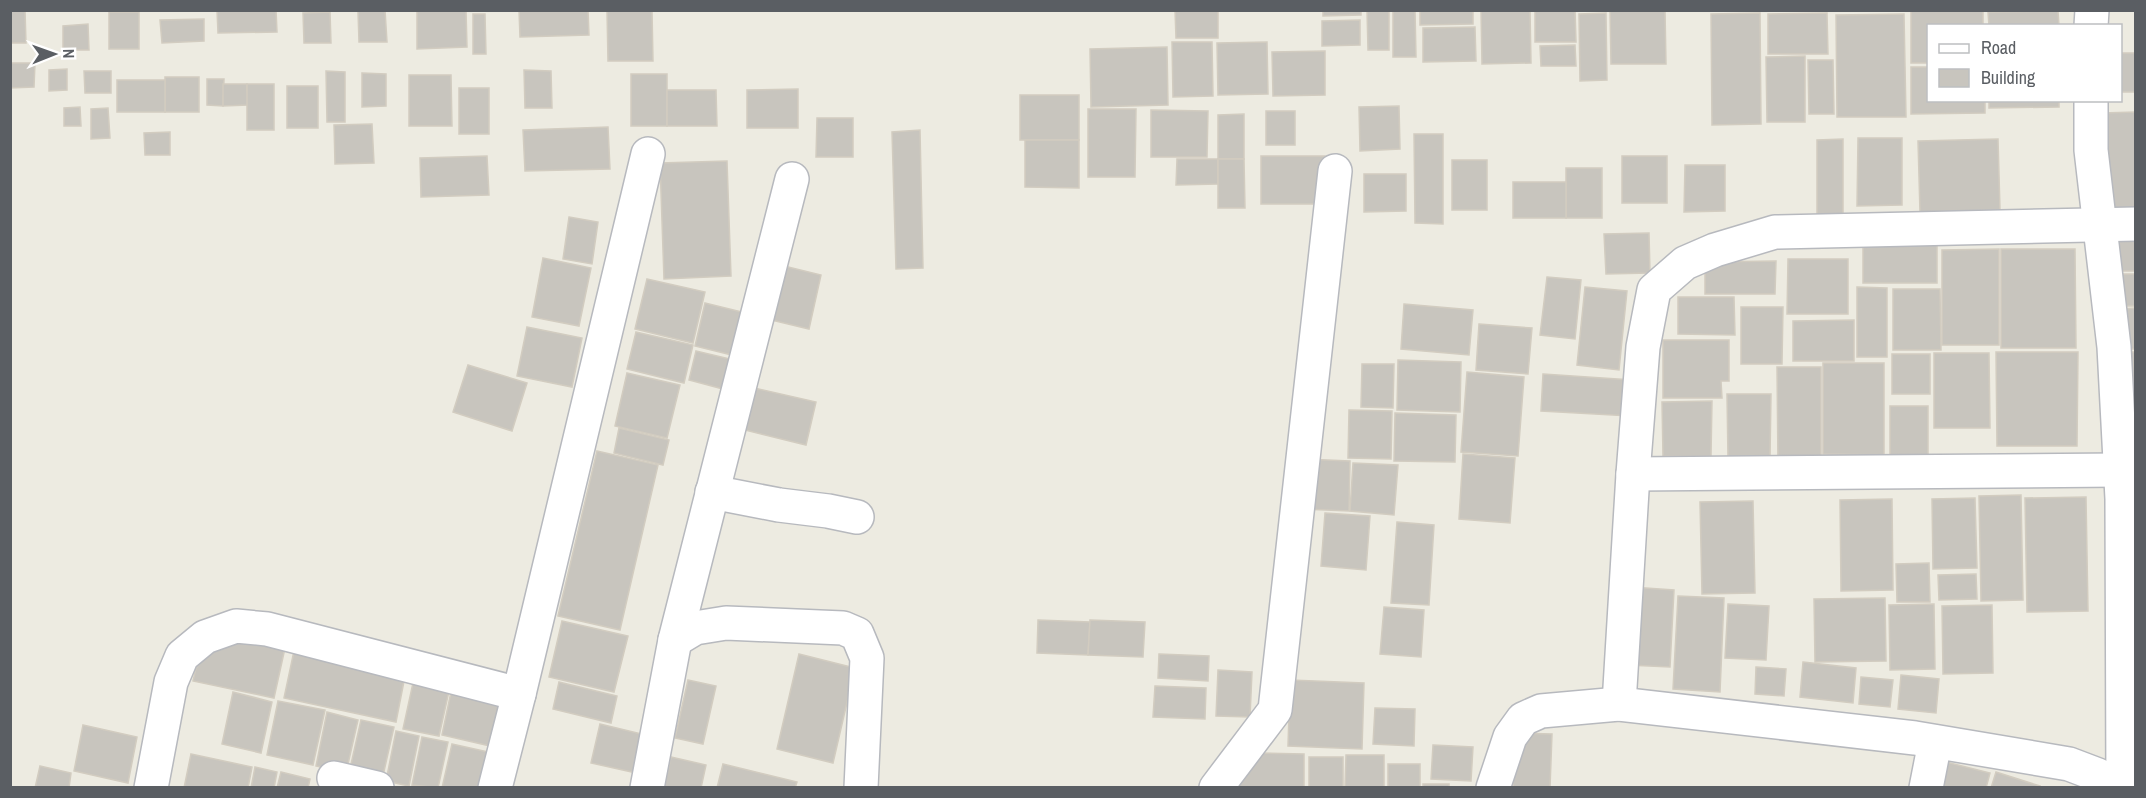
<svg xmlns="http://www.w3.org/2000/svg" width="2146" height="798" font-family="'Archivo Narrow',sans-serif">
	<style>
		.building { fill: #c8c5be; stroke: #d2ccc0; stroke-width: 1.5 }
		.lines { fill: none; stroke-linecap: round; stroke-linejoin: round }
		.minor-casing { stroke: #b7b9be; stroke-width: 36 }
		.minor { stroke: #fff; stroke-width: 33 }
	</style>
	<rect width="100%" height="100%" fill="#edebe1"/>
	<g class="building">
		<polygon points="10,10 25,10 26,43 10,43"/>
		<polygon points="217,10 276,10 277,32 218,33"/>
		<polygon points="385,10 387,42 359,42 358,11"/>
		<polygon points="417,10 466,10 467,47 417,49"/>
		<polygon points="519,10 588,10 589,35 520,37"/>
		<polygon points="607,10 652,10 653,61 608,61"/>
		<polygon points="1175,10 1218,10 1218,38 1176,38"/>
		<polygon points="1323,10 1361,10 1361,15 1323,16"/>
		<polygon points="1367,10 1389,10 1389,50 1368,50"/>
		<polygon points="1393,10 1415,10 1416,57 1393,57"/>
		<polygon points="1420,10 1473,10 1473,24 1420,25"/>
		<polygon points="1481,10 1530,10 1531,63 1482,64"/>
		<polygon points="1535,10 1575,10 1576,42 1535,42"/>
		<polygon points="1610,10 1665,10 1666,64 1611,64"/>
		<polygon points="1911,10 1983,10 1983,26 1928,26 1928,63 1911,63"/>
		<polygon points="2058,11 2059,26 1989,26 1988,12"/>
		<rect x="109" y="12" width="30" height="37"/>
		<polygon points="330,12 331,43 304,43 303,13"/>
		<polygon points="1606,13 1607,80 1580,81 1579,14"/>
		<polygon points="1760,13 1761,124 1712,125 1711,14"/>
		<polygon points="1827,13 1828,54 1768,54 1768,14"/>
		<polygon points="473,14 485,14 486,54 473,54"/>
		<polygon points="1904,14 1906,117 1837,117 1836,15"/>
		<polygon points="204,19 204,41 162,43 160,20"/>
		<polygon points="1360,20 1360,45 1322,46 1322,21"/>
		<polygon points="88,24 89,50 63,50 63,26"/>
		<polygon points="1475,27 1476,61 1423,62 1423,28"/>
		<polygon points="1172,42 1212,42 1213,96 1173,97"/>
		<polygon points="1267,42 1268,94 1218,95 1217,43"/>
		<polygon points="1575,45 1576,66 1541,66 1540,46"/>
		<polygon points="1167,47 1168,105 1091,107 1090,49"/>
		<polygon points="1325,51 1325,95 1273,96 1272,52"/>
		<rect x="2120" y="53" width="16" height="39"/>
		<polygon points="1805,56 1805,122 1767,122 1766,57"/>
		<polygon points="1808,60 1833,60 1834,114 1809,114"/>
		<polygon points="10,63 35,63 34,87 10,88"/>
		<polygon points="1911,67 1928,67 1928,100 1985,100 1985,113 1911,114"/>
		<polygon points="67,69 67,90 49,91 49,70"/>
		<polygon points="524,70 551,71 552,108 525,108"/>
		<polygon points="84,71 111,71 111,93 85,93"/>
		<polygon points="326,71 345,72 345,122 327,122"/>
		<polygon points="362,73 386,74 386,106 362,107"/>
		<rect x="631" y="74" width="36" height="52"/>
		<polygon points="409,75 451,75 452,126 409,126"/>
		<rect x="165" y="77" width="34" height="35"/>
		<polygon points="207,79 224,79 223,106 207,105"/>
		<rect x="117" y="80" width="48" height="32"/>
		<polygon points="223,84 247,84 248,105 223,106"/>
		<rect x="247" y="84" width="27" height="46"/>
		<rect x="287" y="86" width="31" height="42"/>
		<rect x="459" y="88" width="30" height="46"/>
		<polygon points="798,89 798,128 747,128 747,90"/>
		<polygon points="667,90 716,90 717,126 667,126"/>
		<rect x="1020" y="95" width="59" height="45"/>
		<polygon points="1989,100 2059,100 2059,107 1989,108"/>
		<polygon points="1399,106 1400,149 1360,151 1359,107"/>
		<polygon points="80,107 81,126 64,126 64,108"/>
		<polygon points="108,108 110,138 91,139 91,109"/>
		<polygon points="1088,109 1136,109 1135,177 1088,177"/>
		<polygon points="1151,110 1208,111 1207,157 1151,157"/>
		<rect x="1266" y="111" width="29" height="34"/>
		<polygon points="2136,112 2136,219 2103,220 2102,113"/>
		<polygon points="1244,114 1244,159 1218,159 1218,115"/>
		<polygon points="817,118 853,118 853,157 816,157"/>
		<polygon points="372,124 374,163 335,164 334,125"/>
		<polygon points="608,127 610,169 525,171 523,130"/>
		<polygon points="920,130 923,268 896,269 892,132"/>
		<polygon points="170,132 170,155 145,155 144,133"/>
		<polygon points="1414,134 1443,134 1443,224 1415,223"/>
		<polygon points="1858,138 1902,138 1902,205 1857,206"/>
		<polygon points="1843,139 1843,217 1817,216 1817,140"/>
		<polygon points="1998,139 2000,210 1920,212 1918,141"/>
		<polygon points="1025,140 1079,140 1079,188 1025,187"/>
		<polygon points="487,156 489,195 421,197 420,158"/>
		<rect x="1261" y="156" width="64" height="48"/>
		<rect x="1622" y="156" width="45" height="47"/>
		<polygon points="1177,159 1218,159 1218,184 1176,185"/>
		<polygon points="1218,159 1244,159 1245,208 1218,208"/>
		<rect x="1452" y="160" width="35" height="50"/>
		<polygon points="727,161 731,276 664,279 660,163"/>
		<polygon points="1685,165 1725,165 1725,211 1684,212"/>
		<rect x="1566" y="168" width="36" height="50"/>
		<polygon points="1364,174 1406,174 1406,211 1364,212"/>
		<rect x="1513" y="182" width="53" height="36"/>
		<polygon points="569,217 598,222 592,264 563,259"/>
		<polygon points="2136,230 2136,271 2120,271 2119,231"/>
		<polygon points="1649,233 1650,273 1606,274 1604,234"/>
		<rect x="1863" y="238" width="74" height="45"/>
		<polygon points="1999,249 1999,345 1942,345 1942,250"/>
		<polygon points="2001,249 2075,249 2076,348 2001,348"/>
		<polygon points="543,258 591,268 579,326 532,317"/>
		<polygon points="1788,259 1848,259 1848,314 1787,314"/>
		<polygon points="1776,261 1775,294 1705,294 1705,262"/>
		<polygon points="780,265 821,275 809,329 767,319"/>
		<rect x="2117" y="274" width="19" height="32"/>
		<polygon points="1547,277 1581,280 1575,339 1540,335"/>
		<polygon points="647,279 705,292 693,343 635,329"/>
		<polygon points="1585,287 1627,291 1619,370 1577,365"/>
		<polygon points="1857,287 1887,288 1887,357 1857,357"/>
		<polygon points="1893,289 1940,289 1941,350 1893,350"/>
		<polygon points="1678,297 1734,297 1735,335 1678,334"/>
		<polygon points="705,303 746,313 736,356 695,346"/>
		<polygon points="1404,304 1473,310 1469,355 1401,349"/>
		<polygon points="1741,307 1783,307 1782,364 1741,364"/>
		<polygon points="2136,308 2136,349 2121,349 2120,309"/>
		<polygon points="1854,320 1854,361 1793,361 1793,321"/>
		<polygon points="1479,324 1532,328 1528,374 1476,370"/>
		<polygon points="527,327 582,338 572,387 517,376"/>
		<polygon points="636,332 693,345 684,383 627,369"/>
		<polygon points="1663,340 1729,340 1729,381 1721,381 1722,398 1663,398"/>
		<polygon points="696,351 730,359 723,389 689,380"/>
		<polygon points="1996,352 2078,352 2077,446 1997,446"/>
		<polygon points="2127,352 2136,352 2136,397 2128,398"/>
		<polygon points="1934,353 1989,353 1990,428 1934,428"/>
		<rect x="1892" y="354" width="38" height="40"/>
		<polygon points="1398,360 1461,362 1460,412 1397,410"/>
		<polygon points="1823,363 1884,363 1884,455 1823,454"/>
		<polygon points="1362,364 1394,364 1393,408 1361,407"/>
		<polygon points="468,365 527,383 512,431 453,412"/>
		<polygon points="1777,367 1821,367 1821,464 1778,464"/>
		<polygon points="1467,372 1524,377 1518,456 1461,452"/>
		<polygon points="627,373 680,385 667,438 615,426"/>
		<polygon points="1543,374 1632,380 1630,416 1541,411"/>
		<polygon points="750,387 816,402 806,445 741,429"/>
		<polygon points="1727,394 1771,394 1770,458 1728,458"/>
		<polygon points="1712,401 1711,456 1663,456 1662,402"/>
		<rect x="1890" y="406" width="38" height="49"/>
		<polygon points="1349,410 1392,411 1391,459 1348,458"/>
		<polygon points="1395,413 1456,415 1455,462 1394,461"/>
		<polygon points="619,428 669,440 663,465 614,453"/>
		<polygon points="597,451 658,465 620,630 558,616"/>
		<polygon points="1463,454 1515,458 1510,523 1459,519"/>
		<polygon points="1304,459 1350,461 1349,511 1302,509"/>
		<polygon points="1353,463 1398,465 1394,515 1350,511"/>
		<polygon points="2021,495 2023,600 1981,601 1979,496"/>
		<polygon points="2086,497 2088,611 2027,612 2025,498"/>
		<polygon points="1975,498 1977,568 1933,569 1932,499"/>
		<polygon points="1892,499 1893,590 1841,591 1840,500"/>
		<polygon points="1753,501 1755,593 1702,594 1700,502"/>
		<polygon points="1325,513 1370,516 1366,570 1321,566"/>
		<polygon points="1397,522 1434,525 1429,605 1391,603"/>
		<polygon points="1929,563 1930,602 1897,602 1896,564"/>
		<polygon points="1976,574 1977,599 1939,600 1938,575"/>
		<polygon points="1631,587 1674,590 1670,667 1628,665"/>
		<polygon points="1678,596 1724,598 1720,692 1673,689"/>
		<polygon points="1885,598 1886,661 1815,662 1814,599"/>
		<polygon points="1728,604 1769,606 1766,660 1725,658"/>
		<polygon points="1934,604 1935,669 1890,670 1889,605"/>
		<polygon points="1992,605 1993,673 1943,674 1942,606"/>
		<polygon points="1384,607 1424,610 1421,657 1380,654"/>
		<polygon points="1038,620 1090,622 1088,655 1037,653"/>
		<polygon points="1090,620 1145,622 1143,657 1088,655"/>
		<polygon points="562,621 628,636 614,692 549,677"/>
		<polygon points="233,642 261,643 285,648 274,698 193,681 196,668 212,650"/>
		<polygon points="294,651 405,676 396,722 284,698"/>
		<polygon points="799,654 855,668 833,763 777,749"/>
		<polygon points="1159,654 1209,656 1208,681 1158,678"/>
		<polygon points="1803,662 1856,668 1853,703 1800,697"/>
		<polygon points="1756,667 1786,669 1784,696 1755,694"/>
		<polygon points="1218,670 1252,672 1250,717 1216,716"/>
		<polygon points="1901,675 1939,679 1936,713 1898,709"/>
		<polygon points="1861,677 1893,680 1890,707 1859,704"/>
		<polygon points="688,680 716,686 703,744 675,738"/>
		<polygon points="1290,680 1364,683 1362,749 1288,746"/>
		<polygon points="559,682 617,696 611,723 553,709"/>
		<polygon points="413,683 449,691 439,736 403,729"/>
		<polygon points="1155,686 1206,688 1205,719 1153,717"/>
		<polygon points="233,692 272,702 261,753 222,744"/>
		<polygon points="451,692 508,705 499,748 442,735"/>
		<polygon points="278,701 325,710 313,765 267,755"/>
		<polygon points="1375,708 1415,709 1414,746 1373,744"/>
		<polygon points="327,712 358,720 346,773 316,766"/>
		<polygon points="361,720 394,727 382,780 349,773"/>
		<polygon points="600,724 650,736 641,774 591,763"/>
		<polygon points="83,725 137,737 128,783 74,771"/>
		<polygon points="396,731 419,736 409,786 386,781"/>
		<polygon points="1516,733 1552,734 1550,788 1513,788"/>
		<polygon points="422,737 448,742 438,788 412,785"/>
		<polygon points="452,744 493,753 485,788 442,788"/>
		<polygon points="1433,745 1473,747 1471,781 1431,779"/>
		<polygon points="1253,753 1304,754 1304,788 1229,788"/>
		<polygon points="191,754 252,767 248,788 184,788"/>
		<polygon points="1346,755 1384,755 1384,788 1345,788"/>
		<polygon points="671,757 706,765 701,788 664,788"/>
		<rect x="1309" y="757" width="34" height="31"/>
		<polygon points="1938,760 1990,773 1986,788 1931,788"/>
		<polygon points="723,764 797,782 795,788 717,788"/>
		<rect x="1388" y="764" width="32" height="24"/>
		<polygon points="40,766 71,773 69,788 35,788"/>
		<polygon points="255,767 277,772 274,788 251,788"/>
		<polygon points="281,772 310,779 308,788 277,788"/>
		<polygon points="1996,772 2040,786 2039,788 1991,788"/>
		<rect x="1423" y="784" width="26" height="4"/>
	</g>
	<g class="lines">
		<g class="minor-casing">
			<g id="minor">
				<polyline points="2091,26 2092,10"/>
				<polyline points="2091,100 2091,150 2114,347 2122,499 2123,788"/>
				<polyline points="1633,474 2120,470"/>
				<polyline points="712,492 779,505 828,511 857,517"/>
				<polyline points="675,640 695,628 726,623 843,628 857,634 867,658 861,788"/>
				<polyline points="1619,704 1633,474 1643,347 1654,290 1685,263 1715,250 1775,232 2136,224"/>
				<polyline points="334,778 377,788"/>
				<polyline points="151,788 171,682 182,656 205,637 236,626 267,629 519,694"/>
				<polyline points="495,788 519,694 648,154"/>
				<polyline points="647,788 675,640 792,179"/>
				<polyline points="1216,788 1275,710 1335,171"/>
				<polyline points="1493,788 1510,737 1523,719 1541,711 1619,704 1915,738 2069,764 2098,775 2111,788"/>
				<polyline points="1926,788 1935,742"/>
			</g>
		</g>
		<use href="#minor" class="minor"/>
	</g>
	<rect width="2146" height="798" fill="none" stroke="#5a5e63" stroke-width="24"/>
	<rect x="1927" y="24" width="195" height="78" fill="#ffffff" stroke="#bdbfc1" stroke-width="1.5"/>
	<rect x="1939" y="44" width="30" height="9" fill="#ffffff" stroke="#bdbfc1" stroke-width="1.5"/>
	<text x="1981" y="54" font-size="18" fill="#5a5e63">Road</text>
	<rect x="1939" y="69" width="30" height="18" fill="#c8c5be" stroke="#bdbfc1" stroke-width="1.5"/>
	<text x="1981" y="84" font-size="18" fill="#5a5e63">Building</text>
	<g transform="translate(54 54) rotate(89)" stroke="#ffffff" stroke-width="4.5" paint-order="stroke">
	<path d="M0-4.5L10 22L0 15L-10 22Z" fill="#5a5e63"/>
	<text y="-9" font-size="16" font-weight="bold" text-anchor="middle" fill="#5a5e63">N</text>
	</g>
</svg>
